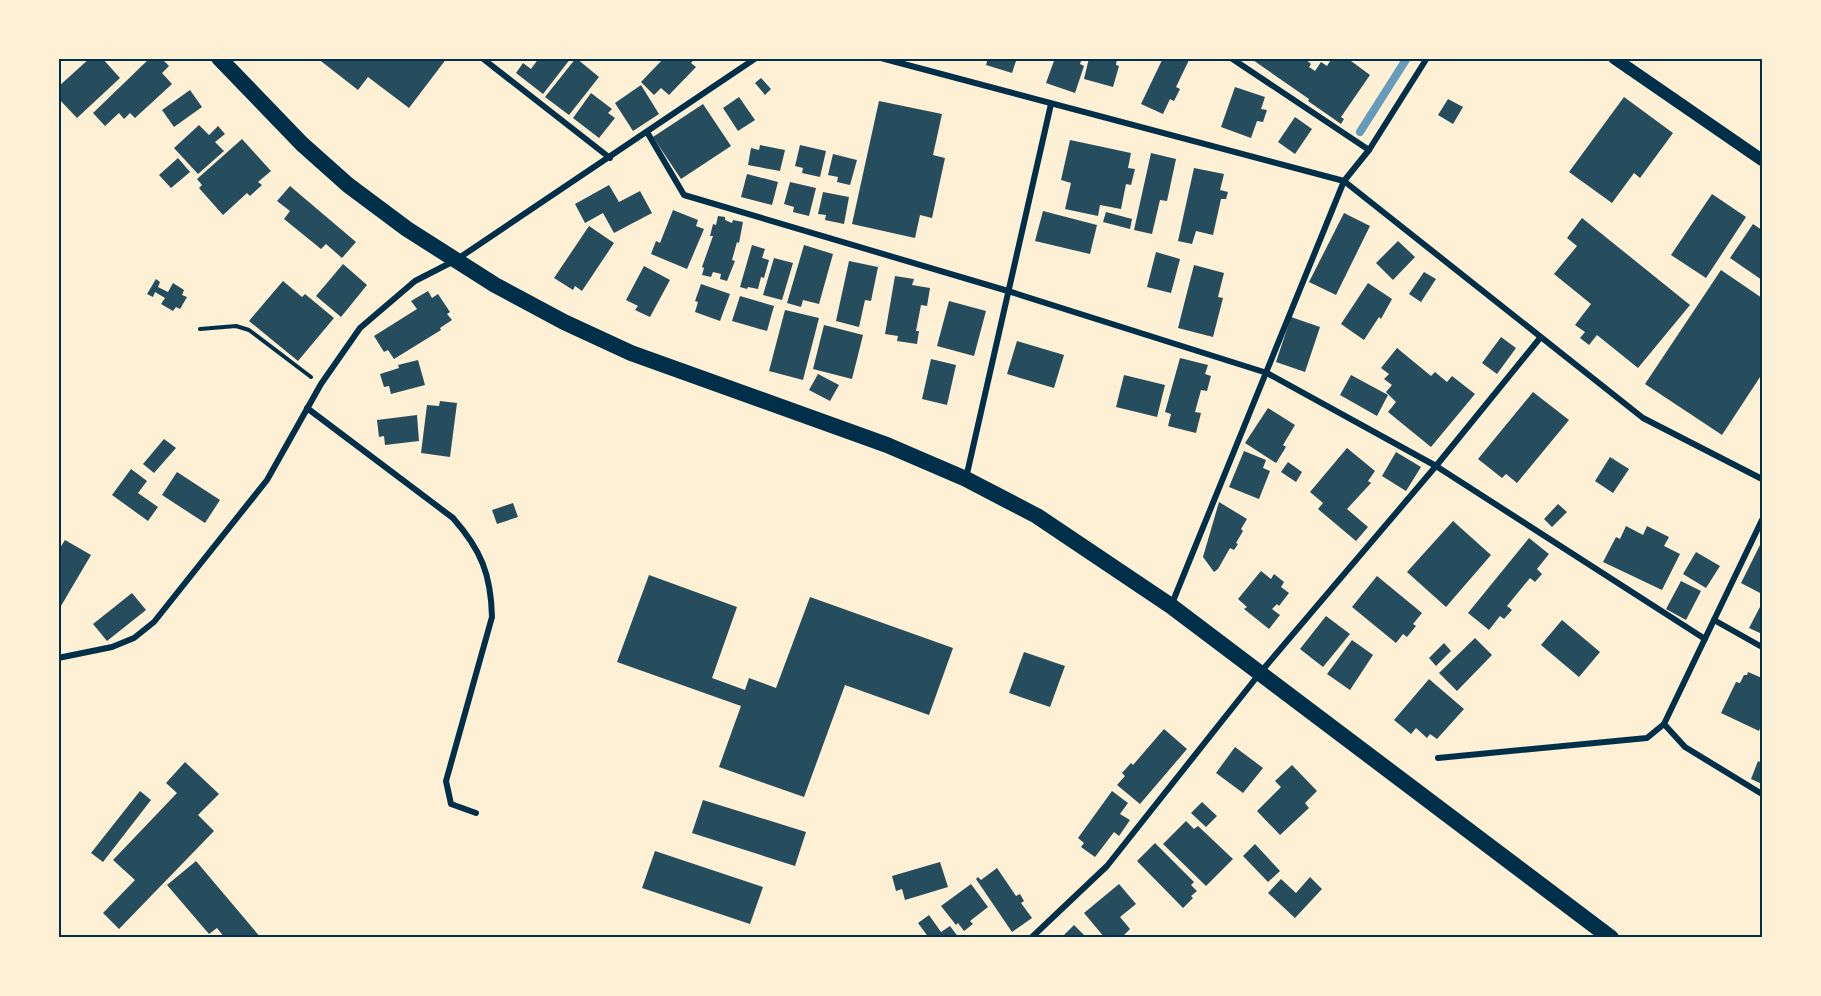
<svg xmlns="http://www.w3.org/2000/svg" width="1821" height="996" font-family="Arial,sans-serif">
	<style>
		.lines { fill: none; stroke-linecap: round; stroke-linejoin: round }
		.stream { stroke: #669bbc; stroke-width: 8 }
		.building { fill: #264d5e }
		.path { stroke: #003049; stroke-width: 4 }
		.minor { stroke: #003049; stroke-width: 6 }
		.secondary { stroke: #003049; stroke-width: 12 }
		.trunk { stroke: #003049; stroke-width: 16 }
		.neatline { fill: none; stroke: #003049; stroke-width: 2 }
	</style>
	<rect width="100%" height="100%" fill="#fdf0d5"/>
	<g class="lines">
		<polyline class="stream" points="1360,132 1407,58"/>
	</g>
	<g class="building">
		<polygon points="90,58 102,58 120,78 77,118 58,98 58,87"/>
		<polygon points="150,58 161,58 169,66 162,73 172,84 135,118 130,113 124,119 119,113 105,126 93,113"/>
		<polygon points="317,58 447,58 409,108 368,77 358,90"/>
		<polygon points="539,58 571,58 543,94 516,73 523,63 531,69"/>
		<polygon points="576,58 599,77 569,115 545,97"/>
		<polygon points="664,58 695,58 691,63 696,67 669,95 661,88 654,95 641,82"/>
		<polygon points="988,58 1017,58 1012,73 986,65"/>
		<polygon points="1055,58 1082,58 1080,64 1084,66 1075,93 1046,83"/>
		<polygon points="1089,58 1117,58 1116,65 1119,66 1113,87 1084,79"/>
		<polygon points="1163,58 1190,58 1176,87 1180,89 1174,101 1170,99 1163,114 1141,104"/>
		<polygon points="1250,58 1304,58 1311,64 1309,67 1315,71 1321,62 1327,66 1332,58 1347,58 1370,75 1341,117 1344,119 1341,124 1308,101 1309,99"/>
		<polygon points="761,78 771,89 765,95 755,83"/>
		<polygon points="641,85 659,114 633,131 615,103"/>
		<polygon points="1235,87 1265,97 1261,109 1267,110 1263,122 1257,121 1251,138 1221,127"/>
		<polygon points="190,90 202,107 174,127 162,110"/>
		<polygon points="591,93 612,109 608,113 615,118 599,138 573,118"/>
		<polygon points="739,97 755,120 738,131 723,108"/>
		<polygon points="1624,97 1673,133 1640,178 1634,173 1612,203 1569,172"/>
		<polygon points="1448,99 1463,107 1453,124 1438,115"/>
		<polygon points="879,101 942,114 933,155 945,158 932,218 920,215 915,238 852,224"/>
		<polygon points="703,104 731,146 681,179 653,137"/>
		<polygon points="1295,117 1312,129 1295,154 1278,142"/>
		<polygon points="199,125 209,135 218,126 225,134 215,142 224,151 198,174 174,148"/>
		<polygon points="242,139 271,171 258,182 262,185 250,196 247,193 223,215 199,188 202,185 197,179"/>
		<polygon points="1070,140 1131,153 1128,168 1135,169 1131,185 1126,184 1121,209 1100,205 1098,216 1065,209 1071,183 1061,180"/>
		<polygon points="760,145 785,150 780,171 748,165 751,148 759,150"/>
		<polygon points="800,145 826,151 820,177 802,173 803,168 795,166"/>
		<polygon points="1151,153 1176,159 1167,201 1160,200 1152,234 1134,230"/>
		<polygon points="833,154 857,160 850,185 837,182 838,177 828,175"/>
		<polygon points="178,158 190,172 171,188 159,175"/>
		<polygon points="1194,168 1224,174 1220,190 1228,192 1226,199 1221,199 1213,235 1196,231 1192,244 1178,241"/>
		<polygon points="747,174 778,182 772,205 741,197"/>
		<polygon points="790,182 816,188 809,216 793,212 794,207 784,204"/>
		<polygon points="609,185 619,202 640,191 652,213 614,233 603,213 585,223 575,204"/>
		<polygon points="290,186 356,242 342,258 326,244 321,249 284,219 290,211 277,201"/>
		<polygon points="823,192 849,197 844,224 825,220 826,215 818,214"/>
		<polygon points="1712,194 1746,217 1706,278 1671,255"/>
		<polygon points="673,210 698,220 696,226 704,229 687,269 651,254 656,241 660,243"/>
		<polygon points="1043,211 1097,225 1090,254 1035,241"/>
		<polygon points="1106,212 1132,219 1130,229 1103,222"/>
		<polygon points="1344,213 1370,226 1336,295 1309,282"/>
		<polygon points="718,216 725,217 725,220 732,223 733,220 743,222 739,243 737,242 732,260 735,261 727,281 720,279 721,274 713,272 711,277 702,275 704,268 702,267 713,236 710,236 713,224 716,225"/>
		<polygon points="1582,218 1690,305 1638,368 1597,335 1589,345 1580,338 1585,332 1575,325 1591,304 1554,274 1577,246 1567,238"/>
		<polygon points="1753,224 1762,230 1762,280 1730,258"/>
		<polygon points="589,226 614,243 582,291 575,286 573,290 554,278"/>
		<polygon points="1398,241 1415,257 1393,280 1376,263"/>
		<polygon points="752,245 765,249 762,258 769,260 764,278 761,277 758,289 748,287 747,289 740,287"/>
		<polygon points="804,245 833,254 819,304 803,300 801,307 787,303"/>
		<polygon points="1156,252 1180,259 1171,293 1147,287"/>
		<polygon points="774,258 793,263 782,300 763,295"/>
		<polygon points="849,261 878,267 871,301 865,300 859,327 836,321"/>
		<polygon points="343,264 367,285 341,317 316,296"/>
		<polygon points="1194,265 1224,273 1218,297 1223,298 1213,337 1178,328"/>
		<polygon points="644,266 670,280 650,317 635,310 638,306 626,300"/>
		<polygon points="1721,270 1762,298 1762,374 1722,435 1645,384"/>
		<polygon points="1424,272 1436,279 1421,302 1409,294"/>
		<polygon points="895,276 914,279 912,285 930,288 927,306 921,305 916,331 919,331 917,344 897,341 898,336 885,334"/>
		<polygon points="156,279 160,282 158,287 168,292 173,283 184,290 182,295 187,297 180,309 176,307 173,311 161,304 165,298 155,292 153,297 147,294"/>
		<polygon points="283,281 302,297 305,294 334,318 298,361 249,321"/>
		<polygon points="1368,283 1392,299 1381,319 1379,317 1364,340 1341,324"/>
		<polygon points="701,284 730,294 720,321 695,312 698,302 695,301"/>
		<polygon points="428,291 432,298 438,294 450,312 447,314 452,320 440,328 441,330 394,359 388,350 384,352 374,336 417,309 411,301"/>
		<polygon points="740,296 774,306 767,331 732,321"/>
		<polygon points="949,301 986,311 974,356 937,346"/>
		<polygon points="785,310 819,318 803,380 769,371"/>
		<polygon points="1291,317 1320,327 1305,372 1276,362"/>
		<polygon points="824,325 863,335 852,379 813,369"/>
		<polygon points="1501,337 1516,348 1497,374 1482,363"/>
		<polygon points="1017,341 1064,355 1054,388 1007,374"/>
		<polygon points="1397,348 1431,376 1435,372 1447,382 1452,376 1475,394 1431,447 1388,412 1396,402 1386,392 1392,385 1384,379 1389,374 1381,368"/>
		<polygon points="1180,358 1208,365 1205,374 1211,376 1207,391 1201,390 1195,412 1201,413 1196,433 1168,426 1171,414 1165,412"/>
		<polygon points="931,359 956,365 947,405 922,399"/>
		<polygon points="418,360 425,385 391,394 389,386 384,387 380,374 399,368 398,365"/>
		<polygon points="818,374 839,385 830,401 809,390"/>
		<polygon points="1124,375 1165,385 1157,417 1116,407"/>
		<polygon points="1351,375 1388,395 1377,416 1340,395"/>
		<polygon points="1533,392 1569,420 1517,483 1506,474 1502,478 1478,459"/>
		<polygon points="440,401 457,403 450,457 421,453 427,405 439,406"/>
		<polygon points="1268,408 1295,425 1283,445 1286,447 1276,463 1245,443"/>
		<polygon points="417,415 419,441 385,445 384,436 379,437 377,420"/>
		<polygon points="164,439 176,448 154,473 143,464"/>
		<polygon points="1347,448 1375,471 1368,481 1371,483 1347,509 1368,527 1356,541 1318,509 1323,503 1310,492"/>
		<polygon points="1244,451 1266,460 1263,468 1270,471 1259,499 1229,487"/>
		<polygon points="1396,452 1421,467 1406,491 1382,476"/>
		<polygon points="1610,457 1629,469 1613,493 1595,481"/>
		<polygon points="1288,462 1302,472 1296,482 1281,472"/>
		<polygon points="131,469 147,481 138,493 158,507 148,521 112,495"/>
		<polygon points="177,472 220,500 205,523 162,495"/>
		<polygon points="1219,502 1247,519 1241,529 1243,531 1236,543 1238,544 1234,550 1230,548 1218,569 1214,572 1203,557"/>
		<polygon points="513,503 518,517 497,524 492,510"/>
		<polygon points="1558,504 1567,512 1552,527 1544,519"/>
		<polygon points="1453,521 1491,555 1446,607 1407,572"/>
		<polygon points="1626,526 1643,535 1647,526 1669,537 1664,546 1680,554 1662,590 1603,562 1616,537 1620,539"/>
		<polygon points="1529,538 1549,554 1537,569 1542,574 1535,582 1530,578 1507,606 1512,610 1504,619 1500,616 1489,630 1468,613"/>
		<polygon points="65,540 91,555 58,611 58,551"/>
		<polygon points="1762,541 1762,594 1741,583"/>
		<polygon points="1696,552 1720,566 1706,588 1683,574"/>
		<polygon points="1261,571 1271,579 1274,574 1284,582 1281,587 1289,593 1279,606 1277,604 1272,609 1280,615 1269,629 1244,609 1247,607 1238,599"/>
		<polygon points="649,575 737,607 712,678 745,690 749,678 776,688 810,597 953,648 929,715 845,685 804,797 719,767 741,706 617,662"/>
		<polygon points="1377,576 1422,613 1413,624 1416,626 1407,637 1403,634 1396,643 1352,607"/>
		<polygon points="1681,581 1701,591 1686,620 1666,609"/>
		<polygon points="132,593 146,610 107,641 93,624"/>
		<polygon points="1760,607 1762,608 1762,634 1749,628"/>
		<polygon points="1326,616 1350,634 1323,667 1300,649"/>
		<polygon points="1562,620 1600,652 1579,677 1541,645"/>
		<polygon points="1475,638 1492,655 1457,691 1439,673"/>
		<polygon points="1352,640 1373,655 1350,690 1327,674"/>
		<polygon points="1444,643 1451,651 1436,666 1429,658"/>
		<polygon points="1024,652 1065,666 1050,707 1009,693"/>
		<polygon points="1748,672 1762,678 1762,723 1759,731 1721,713 1736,682 1740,683 1744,675 1747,675"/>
		<polygon points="1429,679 1464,709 1437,739 1430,734 1427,738 1416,728 1411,734 1394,720"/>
		<polygon points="1164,729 1187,749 1140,804 1117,785 1125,776 1122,773 1131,763 1133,765"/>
		<polygon points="1235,747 1263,768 1243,793 1216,773"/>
		<polygon points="1758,761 1762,763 1762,784 1751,779"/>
		<polygon points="185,762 219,794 198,815 214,831 119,929 103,913 135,880 113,860 177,793 166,783"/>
		<polygon points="1292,765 1317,791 1305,803 1309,808 1280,835 1257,811 1281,787 1275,781"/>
		<polygon points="140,791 151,800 103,862 91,853"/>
		<polygon points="1112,791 1128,803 1120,814 1130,820 1119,836 1114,832 1095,857 1081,847 1084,843 1078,838"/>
		<polygon points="703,800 806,832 795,866 692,833"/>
		<polygon points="1202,802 1217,816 1206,827 1191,813"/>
		<polygon points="1186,821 1194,829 1198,826 1233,859 1206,886 1163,844"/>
		<polygon points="1155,843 1194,882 1191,885 1197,891 1191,896 1193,898 1183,908 1137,861"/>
		<polygon points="1255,844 1280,871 1268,882 1243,856"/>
		<polygon points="655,851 763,887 750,924 642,888"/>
		<polygon points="196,861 261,938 225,938 217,928 209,934 167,885"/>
		<polygon points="940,862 948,887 905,900 902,889 896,891 892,876"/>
		<polygon points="997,868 1016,896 1020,894 1024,901 1021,903 1032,918 1012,932 976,879 978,877 981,880"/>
		<polygon points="1310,877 1322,889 1295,918 1268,893 1281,879 1296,893"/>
		<polygon points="971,884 988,907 970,921 973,924 964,931 958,923 956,925 941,906"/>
		<polygon points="1119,884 1136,904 1120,917 1130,929 1121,938 1105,938 1084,913"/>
		<polygon points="929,915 941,932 950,926 959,938 929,938 918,923"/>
		<polygon points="1074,925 1084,935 1081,938 1061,938"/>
	</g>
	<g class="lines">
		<polyline class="path" points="200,329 236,326 249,330 311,377"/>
		<g class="minor">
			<polyline points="482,58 610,158"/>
			<polyline points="881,58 1344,181 1643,418 1762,479"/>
			<polyline points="1231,58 1369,150"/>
			<polyline points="647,132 684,195 1008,291 1267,373 1436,466 1705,639"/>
			<path d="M307,408L453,518C481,550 491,574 492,617L446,781L451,804L476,813"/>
			<polyline points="966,478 1051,104"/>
			<polyline points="1171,606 1344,181 1369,150 1427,58"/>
			<polyline points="1714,620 1762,647"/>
			<polyline points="58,658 112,647 134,638 154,622 267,480 321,384 360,328 415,281 456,260 756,58"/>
			<polyline points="1664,724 1685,747 1762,794"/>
			<polyline points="1438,758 1647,738 1664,724 1762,520"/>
			<polyline points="1031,938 1107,866 1260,673 1436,466 1540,338"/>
		</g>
		<polyline class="secondary" points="1614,58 1762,160"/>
		<polyline class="trunk" points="219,58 302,144 348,185 407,229 495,285 564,322 631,353 887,445 966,479 1037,516 1171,606 1611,938"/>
	</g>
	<rect width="1821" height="996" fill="none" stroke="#fdf0d5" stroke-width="120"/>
	<rect x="60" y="60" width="1701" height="876" class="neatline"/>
</svg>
